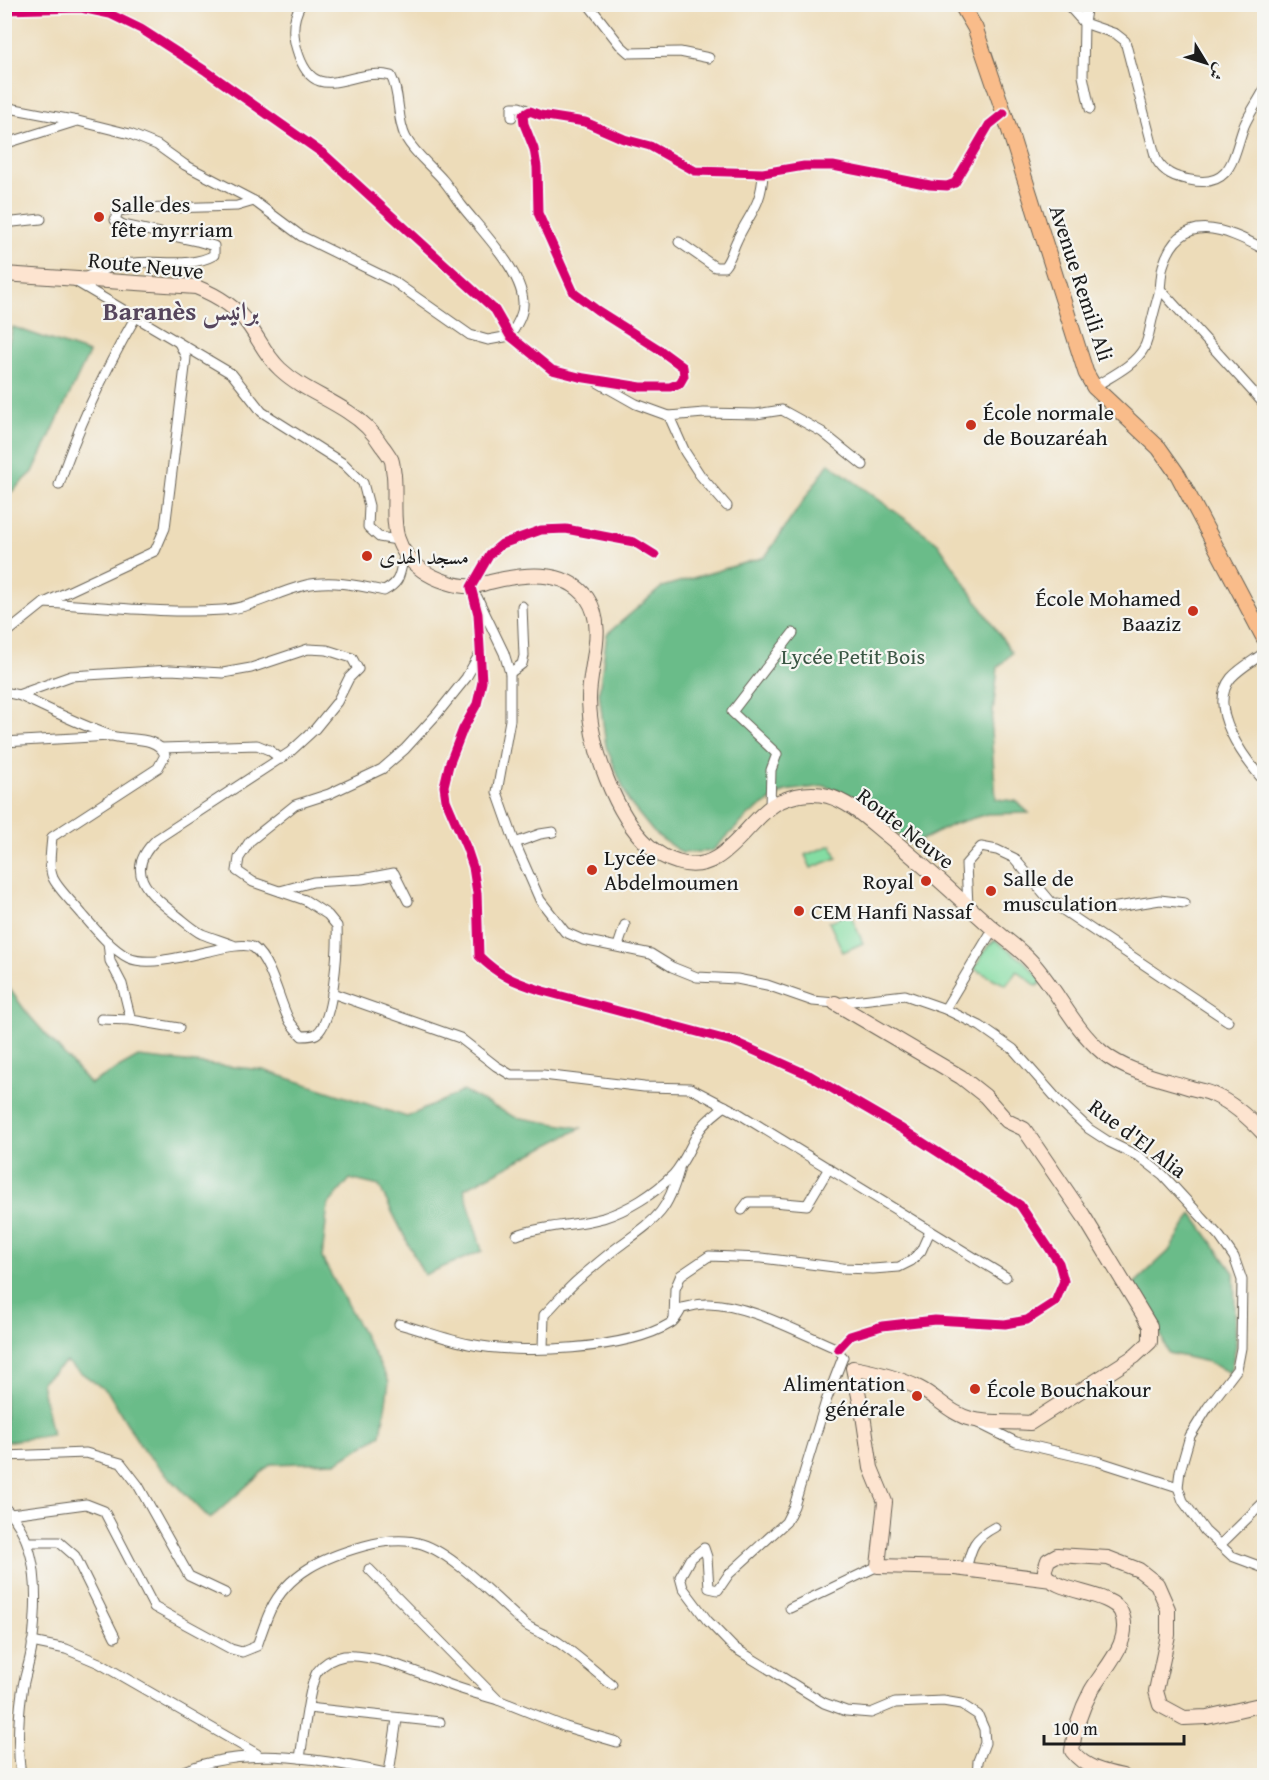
<svg xmlns="http://www.w3.org/2000/svg" width="1269" height="1780" font-family="'Gentium Book Plus',Amiri,serif">
	<style>
		.green { fill: #84dda3; stroke: #507c60; stroke-width: 1.5 }
		.forest { fill: #6bbc89; stroke: #446c52; stroke-width: 1.5 }
		.lines { fill: none; stroke-linecap: round; stroke-linejoin: round }
		.street-casing { stroke: #655f53; stroke-width: 11 }
		.secondary-casing { stroke: #655f53; stroke-width: 16 }
		.primary-casing { stroke: #655f53; stroke-width: 17 }
		.street { stroke: #fff; stroke-width: 9 }
		.secondary { stroke: #fde4d0; stroke-width: 14 }
		.primary { stroke: #f9bc8a; stroke-width: 15 }
		.cycleway-casing { stroke: #f6f6f2; stroke-width: 13 }
		.cycleway { stroke: #d6006c; stroke-width: 9 }
		.poi-dot { fill: #c8321e; stroke: #f6f6f2; stroke-width: 2 }
		.labels { text-anchor: middle; dominant-baseline: central; stroke-width: 4.5; stroke-linejoin: round; paint-order: stroke }
		.poi-label { font-size: 22px; fill: #1c1c1c; stroke: #f6f6f2; text-anchor: start }
		.street-label { font-size: 22px; fill: #1c1c1c; stroke: #f6f6f2 }
		.park-label { font-size: 22px; fill: #3b5644; stroke: #f6f6f2 }
		.quarter-label { font-size: 26px; font-weight: bold; fill: #56465d; stroke: #f6f6f2 }
	</style>
	<rect width="100%" height="100%" fill="#f6f6f2"/>
	<filter id="ink" filterUnits="userSpaceOnUse"><feTurbulence type="fractalNoise" baseFrequency=".0167" numOctaves="2"/><feDisplacementMap in="SourceGraphic" scale="12" xChannelSelector="R" yChannelSelector="G"/><feConvolveMatrix kernelMatrix="1 2 1 2 8 2 1 2 1" color-interpolation-filters="sRGB"/></filter>
	<filter id="wash" filterUnits="userSpaceOnUse"><feTurbulence type="fractalNoise" baseFrequency=".008" numOctaves="4" result="noise"/><feDisplacementMap in="SourceGraphic" scale="24" xChannelSelector="R" yChannelSelector="G"/><feGaussianBlur stdDeviation="1.35" result="paint"/><feColorMatrix in="noise" values="0 0 0 0 0 0 0 0 0 0 0 0 0 0 0 0 0 1.4 0 .05"/><feComposite in="paint" operator="in"/></filter>
	<g filter="url(#wash)">
		<rect width="100%" height="100%" fill="#eddcb9"/>
		<g class="green">
			<polygon points="832,845 837,858 811,868 805,855"/>
			<polygon points="850,913 863,943 843,952 829,922"/>
			<polygon points="995,940 1024,961 1043,981 1037,986 1017,971 1006,985 974,969 988,946"/>
		</g>
		<g class="forest">
			<polygon points="13,327 89,353 33,472 5,498 5,355"/>
			<polygon points="829,463 938,543 1012,653 998,667 991,731 996,799 1016,801 1029,813 987,814 954,824 911,845 852,796 825,786 785,791 750,814 712,851 682,853 655,834 629,802 606,746 599,692 607,634 662,587 765,557"/>
			<polygon points="4,981 27,1013 90,1084 138,1057 263,1070 407,1117 463,1091 515,1117 581,1128 464,1189 482,1251 424,1275 379,1186 350,1179 328,1205 322,1258 389,1382 381,1435 337,1462 271,1464 210,1519 143,1450 108,1392 66,1362 41,1382 52,1435 5,1442 4,1322 9,1308 4,1304"/>
			<polygon points="1192,1214 1234,1273 1236,1346 1230,1373 1208,1362 1168,1353 1157,1325 1134,1284 1169,1251"/>
		</g>
	</g>
	<g filter="url(#ink)">
		<g class="lines">
			<g class="street-casing">
				<g id="street">
					<polyline points="588,4 620,45 629,53 680,52 709,58"/>
					<path d="M1067,4L1084,23L1116,34L1125,41L1156,159C1164,173 1174,177 1190,180C1232,189 1233,156 1244,126C1249,114 1258,102 1264,90"/>
					<polyline points="1087,4 1084,23 1083,76 1090,109"/>
					<polyline points="4,10 81,8 110,14 141,29 206,71 325,155 495,310 510,336 552,370 579,377 641,387 670,387 680,383 684,376 683,367 657,348 597,310 574,293 538,213 537,167 534,149 524,124 523,115 530,111 540,115 585,122 624,139 650,146 695,171 763,173 804,166 833,166 930,185 947,186 955,183 989,125 1004,113"/>
					<path d="M4,107L78,121L130,134L157,145L185,165L254,201L301,236L393,281L470,335L488,340L510,336C516,326 524,314 523,302C522,271 480,229 462,206C455,197 450,188 443,180C431,166 415,154 406,138C396,119 401,95 391,76C352,65 315,111 297,50C292,34 292,19 301,4"/>
					<polyline points="512,117 512,107 519,107 530,111"/>
					<polyline points="4,144 77,121"/>
					<polyline points="4,223 41,219"/>
					<path d="M679,242L715,267H724C731,259 732,250 737,240C749,214 762,205 763,173"/>
					<path d="M84,278C101,270 115,264 134,263C160,260 191,268 214,255V246L197,241L123,225L115,220L118,211L134,209L237,206L254,201"/>
					<polyline points="73,280 232,374 262,412 344,464 363,483 369,506 368,527 379,537 397,540"/>
					<polyline points="1160,289 1264,404"/>
					<polyline points="597,382 636,404 669,416 704,413 756,414 782,410 822,432 863,465"/>
					<path d="M1094,387C1111,376 1134,366 1144,348C1149,339 1150,326 1153,316C1155,307 1158,298 1160,289C1161,282 1161,274 1163,266C1181,209 1225,229 1264,249"/>
					<polyline points="669,416 685,452 700,475 727,506"/>
					<path d="M59,485C78,426 104,372 135,318"/>
					<path d="M655,555L634,542L566,529L541,530L502,544L490,554L471,587L478,614L482,682L477,704L463,729L449,765L444,786L446,800L467,849L473,867L477,893L479,956C500,977 516,982 543,991L735,1042L809,1075L902,1129L1020,1205L1059,1263L1064,1281L1055,1302L1027,1320L1005,1324L935,1320L882,1326L850,1336L838,1349"/>
					<polyline points="477,597 504,653 510,673 510,720 497,792 515,843 540,900 565,932 583,940 651,954 672,967 697,977 737,979 767,985 813,1001 835,1003 905,995 945,1009 980,1026 1013,1049 1058,1100 1089,1129 1109,1142 1140,1157 1163,1175 1220,1237 1234,1257 1242,1280 1241,1348 1237,1369 1208,1407 1190,1436 1180,1471 1178,1487 1183,1501 1205,1531 1232,1556 1264,1568"/>
					<path d="M44,603C102,606 166,614 223,610C251,608 275,593 302,586C329,579 357,585 384,591C403,581 398,573 405,555"/>
					<polyline points="4,635 44,603 155,551 165,528 185,367 186,357 179,343"/>
					<path d="M1264,653C1253,661 1240,668 1231,678C1206,709 1245,759 1264,781"/>
					<polyline points="510,673 522,664 524,656 522,606"/>
					<path d="M4,692L18,695C49,709 80,725 112,736C129,741 157,735 165,755L158,768L52,837C51,850 48,866 53,878C58,889 74,904 82,914C94,928 111,949 129,958C160,972 238,936 254,948C271,961 279,1000 288,1018C291,1025 297,1031 302,1036C306,1036 312,1036 316,1034C334,1023 338,947 337,926L328,915L305,900L253,882L237,871L239,858L250,841L295,805L329,794L382,769L405,749L437,714L466,678L479,655"/>
					<path d="M18,695L71,676L170,670L223,673L251,668L308,649L327,650L352,658L358,669L349,678L337,702L315,729L290,752L157,839C123,871 147,892 175,914C183,920 192,929 202,934C212,938 223,941 233,945"/>
					<polyline points="4,742 110,736"/>
					<polyline points="162,748 257,745 269,750 281,759"/>
					<polyline points="770,807 771,770 777,754 732,712 793,633"/>
					<polyline points="515,843 540,834 553,832"/>
					<polyline points="280,891 313,882 362,879 394,873 408,901"/>
					<polyline points="1057,903 1075,907 1105,909 1160,900 1185,903"/>
					<polyline points="968,906 966,864 981,847 997,850 1014,858 1051,902 1228,1021"/>
					<polyline points="108,942 110,961 122,984 131,1020 179,1028"/>
					<polyline points="618,946 625,925"/>
					<polyline points="332,993 460,1038 496,1066 511,1075 543,1075 644,1087 690,1088 738,1113 1006,1277"/>
					<polyline points="945,1009 993,929"/>
					<polyline points="101,1019 131,1020"/>
					<polyline points="742,1210 748,1202 773,1202 807,1205 829,1168"/>
					<path d="M517,1235C544,1225 575,1226 603,1218C628,1210 654,1194 673,1175C685,1162 690,1146 699,1131C705,1121 715,1114 725,1106"/>
					<polyline points="674,1320 675,1289 681,1275 709,1256 762,1258 842,1268 873,1269 899,1267 911,1261 921,1251 930,1231"/>
					<path d="M399,1324C422,1330 445,1339 469,1344C520,1355 627,1350 671,1323C676,1320 679,1313 682,1308C689,1307 697,1304 705,1304C744,1302 802,1334 838,1349L840,1352"/>
					<path d="M543,1348L544,1315C556,1303 567,1289 579,1279C593,1267 608,1254 622,1244C656,1219 668,1212 679,1170"/>
					<polyline points="843,1357 826,1401 794,1506 786,1522 729,1574 718,1590 709,1588 707,1557 704,1548 690,1559 680,1577 683,1588 707,1620 733,1647 824,1703 846,1711 871,1713 895,1703 943,1701 961,1704 978,1715 984,1729 985,1743 978,1761 977,1776"/>
					<polyline points="978,1423 1016,1442 1097,1461 1178,1487"/>
					<polyline points="4,1456 86,1453 121,1463 138,1485 189,1576 225,1593"/>
					<path d="M4,1507C41,1542 38,1601 32,1647C30,1662 24,1677 22,1692C18,1720 17,1748 21,1776"/>
					<path d="M11,1514L86,1504L104,1511L154,1607L231,1649L242,1652L257,1646C261,1634 265,1622 270,1611C288,1572 325,1557 364,1546C383,1541 403,1538 422,1544C454,1554 499,1602 526,1625C536,1632 548,1635 558,1642C577,1655 594,1671 612,1685"/>
					<polyline points="28,1542 59,1542 75,1556 115,1637"/>
					<polyline points="1220,1545 1264,1502"/>
					<path d="M966,1570C971,1547 974,1538 995,1527"/>
					<polyline points="790,1608 878,1566"/>
					<polyline points="32,1642 66,1649 99,1663 257,1754"/>
					<polyline points="498,1700 566,1727 617,1742"/>
					<polyline points="308,1708 440,1722"/>
					<path d="M300,1758C303,1740 309,1685 317,1672C323,1664 333,1658 344,1656C375,1653 421,1674 450,1685C466,1691 482,1695 498,1700L369,1569"/>
					<polyline points="389,1773 397,1719"/>
					<path d="M172,1776C245,1740 326,1761 401,1776"/>
					<polyline points="493,1776 510,1776"/>
				</g>
			</g>
			<g class="secondary-casing">
				<g id="secondary">
					<path d="M4,274L196,287C216,295 235,306 248,324C259,339 266,356 280,369C300,388 326,397 348,412C361,420 374,433 382,446C383,447 391,458 391,459C393,462 393,472 394,475C397,514 385,543 422,570C434,579 459,588 474,586C480,585 485,583 490,582C522,574 565,568 587,598C608,628 588,668 589,701C590,746 615,815 649,846C658,854 667,859 677,862C719,876 740,832 768,809C784,796 808,791 828,796C849,802 866,818 882,831C920,861 955,895 991,927C1003,937 1016,946 1028,958C1056,986 1071,1026 1102,1052C1126,1072 1162,1079 1191,1088C1198,1090 1207,1091 1214,1095C1232,1103 1251,1120 1264,1134"/>
					<path d="M835,1003L961,1077L985,1096L1007,1121L1024,1129L1083,1215L1150,1326V1342L1135,1356L1030,1423C1011,1421 990,1424 971,1419C951,1414 937,1397 919,1388C899,1378 875,1372 853,1368L863,1415L871,1468L885,1502L878,1566L955,1568L1052,1580"/>
					<path d="M1123,1776C1103,1772 1085,1768 1072,1751C1074,1729 1081,1710 1091,1691C1104,1668 1134,1641 1121,1612C1111,1591 1053,1593 1045,1573C1044,1569 1047,1564 1048,1560L1057,1555L1108,1558L1139,1570L1157,1584L1168,1609V1635L1156,1691L1160,1705L1184,1718L1207,1717L1264,1704"/>
				</g>
			</g>
			<g class="primary-casing">
				<polyline id="primary" points="961,4 975,28 1004,113 1086,373 1094,387 1159,448 1178,475 1264,638"/>
			</g>
			<use href="#street" class="street"/>
			<use href="#secondary" class="secondary"/>
			<use href="#primary" class="primary"/>
			<g class="cycleway-casing">
				<g id="cycleway">
					<polyline points="4,10 81,8 110,14 141,29 206,71 325,155 495,310 510,336 552,370 579,377 641,387 670,387 680,383 684,376 683,367 657,348 597,310 574,293 538,213 537,167 534,149 524,124 523,115 530,111 540,115 585,122 624,139 650,146 695,171 763,173 804,166 833,166 930,185 947,186 955,183 989,125 1004,113"/>
					<path d="M655,555L634,542L566,529L541,530L502,544L490,554L471,587L478,614L482,682L477,704L463,729L449,765L444,786L446,800L467,849L473,867L477,893L479,956C500,977 516,982 543,991L735,1042L809,1075L902,1129L1020,1205L1059,1263L1064,1281L1055,1302L1027,1320L1005,1324L935,1320L882,1326L850,1336L838,1349"/>
				</g>
			</g>
			<use href="#cycleway" class="cycleway"/>
		</g>
	</g>
	<g class="poi-dot">
		<circle cx="99" cy="217" r="6"/>
		<circle cx="971" cy="425" r="6"/>
		<circle cx="367" cy="556" r="6"/>
		<circle cx="1193" cy="611" r="6"/>
		<circle cx="592" cy="870" r="6"/>
		<circle cx="926" cy="881" r="6"/>
		<circle cx="991" cy="891" r="6"/>
		<circle cx="799" cy="911" r="6"/>
		<circle cx="975" cy="1389" r="6"/>
		<circle cx="917" cy="1396" r="6"/>
	</g>
	<g class="labels">
		<g class="poi-label">
			<text x="111" y="204">Salle des<tspan x="111" dy="25">fête myrriam</tspan></text>
			<text x="983" y="412">École normale<tspan x="983" dy="25">de Bouzaréah</tspan></text>
			<text x="379" y="556">مسجد الهدى</text>
			<text x="1181" y="598" text-anchor="end">École Mohamed<tspan x="1181" dy="25">Baaziz</tspan></text>
			<text x="604" y="857">Lycée<tspan x="604" dy="25">Abdelmoumen</tspan></text>
			<text x="1003" y="878">Salle de<tspan x="1003" dy="25">musculation</tspan></text>
			<text x="914" y="881" text-anchor="end">Royal</text>
			<text x="811" y="911">CEM Hanfi Nassaf</text>
			<text x="905" y="1383" text-anchor="end">Alimentation<tspan x="905" dy="25">générale</tspan></text>
			<text x="987" y="1389">École Bouchakour</text>
		</g>
		<g class="street-label">
			<text transform="translate(146 265) rotate(6)">Route Neuve</text>
			<text transform="translate(1082 283) rotate(72)">Avenue Remili Ali</text>
			<text transform="translate(906 828) rotate(38)">Route Neuve</text>
			<text transform="translate(1138 1138) rotate(37)">Rue d'El Alia</text>
		</g>
		<g class="park-label">
			<text x="853" y="656">Lycée Petit Bois</text>
		</g>
		<g class="quarter-label">
			<text x="181" y="310">Baranès برانيس</text>
		</g>
	</g>
	<rect width="1269" height="1780" fill="none" stroke="#f6f6f2" stroke-width="24"/>
	<g transform="translate(1206 63) rotate(128)" stroke="#f6f6f2" stroke-width="4.5" paint-order="stroke">
	<path d="M0-4.5L10 22L0 15L-10 22Z" fill="#1c1c1c"/>
	<text y="-9" font-size="16" font-weight="bold" text-anchor="middle" fill="#1c1c1c">ش</text>
	</g>
	<path d="M1044 1735v9h140v-9" fill="none" stroke="#1c1c1c" stroke-width="3"/>
	<text x="1053" y="1735" font-size="18" fill="#1c1c1c" stroke="#f6f6f2" stroke-width="4.5" paint-order="stroke">100 m</text>
</svg>
